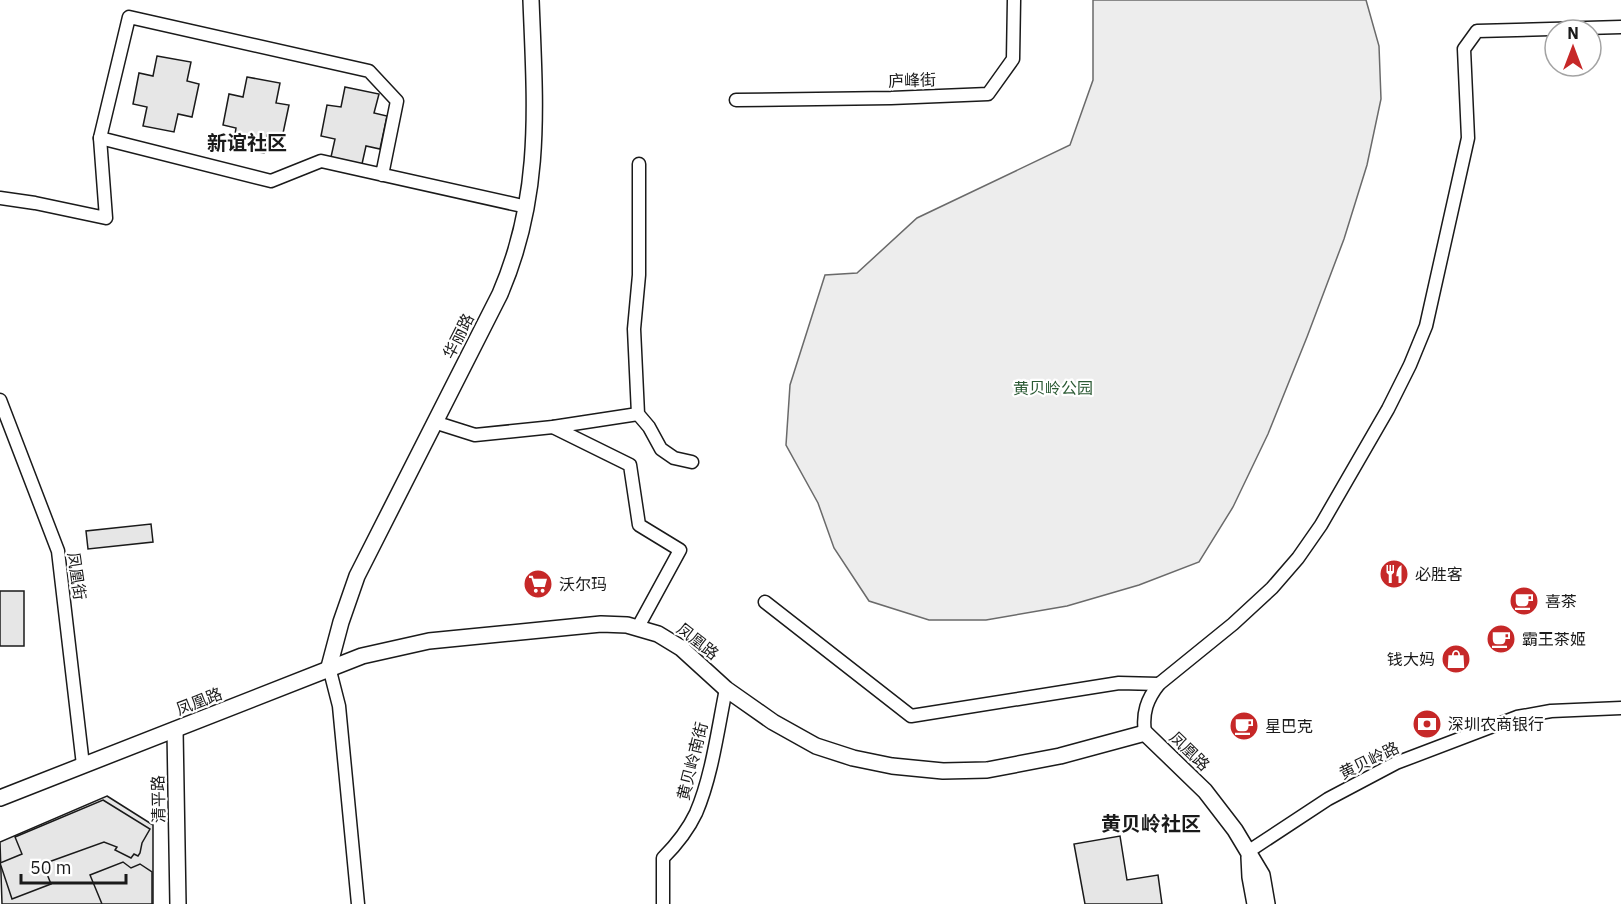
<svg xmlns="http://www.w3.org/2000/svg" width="1621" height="904" font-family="'IBM Plex Sans','Noto Sans SC',sans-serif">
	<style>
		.built { fill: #ededed; stroke: #6a6a6a; stroke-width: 1.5 }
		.building { fill: #e6e6e6; stroke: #1a1a1a; stroke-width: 1.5 }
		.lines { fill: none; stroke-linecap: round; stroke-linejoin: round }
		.minor-casing { stroke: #1a1a1a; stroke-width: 15 }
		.tertiary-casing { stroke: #1a1a1a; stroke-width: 18 }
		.minor { stroke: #fff; stroke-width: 12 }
		.tertiary { stroke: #fff; stroke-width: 15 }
		.labels { text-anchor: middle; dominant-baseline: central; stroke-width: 4.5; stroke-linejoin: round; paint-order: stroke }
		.street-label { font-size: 16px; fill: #1a1a1a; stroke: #fff }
		.park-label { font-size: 16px; fill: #2b5a34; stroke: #fff }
		.poi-label { font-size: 16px; fill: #1a1a1a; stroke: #fff; text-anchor: start }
		.quarter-label { font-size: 20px; font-weight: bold; fill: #1a1a1a; stroke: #fff }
	</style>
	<rect width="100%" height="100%" fill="#fff"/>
	<polygon class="built" points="1093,0 1366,0 1379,46 1381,99 1367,165 1344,239 1307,337 1268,434 1233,507 1199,562 1139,585 1067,606 986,620 929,620 869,601 834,548 818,503 786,445 790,385 825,275 857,273 917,218 1070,145 1093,80"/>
	<g class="building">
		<polygon points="157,56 191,62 187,81 199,84 192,117 178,114 174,132 143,126 147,107 133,104 139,73 153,76"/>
		<polygon points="247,77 280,83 276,103 289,105 282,138 267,135 264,153 233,147 236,128 223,125 229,94 243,97"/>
		<polygon points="345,87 379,94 374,113 387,116 380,149 366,146 362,164 331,157 335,139 321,136 327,105 341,107"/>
		<polygon points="151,524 153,542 88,549 86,531"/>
		<rect x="0" y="591" width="24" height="55"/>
		<polygon points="107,796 153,825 153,904 2,904 0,842"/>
		<polygon points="103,800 150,829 142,843 140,853 138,856 134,854 131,858 115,850 117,847 104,842 43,864 51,884 12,899 0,863 22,854 15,837"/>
		<polygon points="1120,836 1127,880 1158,875 1162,904 1085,904 1074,844"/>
		<polygon points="123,862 131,868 140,864 152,872 152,904 102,904 90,875"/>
	</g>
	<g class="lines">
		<g class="minor-casing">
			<g id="minor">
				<polyline points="736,100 891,98 988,94 1013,59 1014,0"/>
				<polyline points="639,164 639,275 634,329 638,414 649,427 661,449 674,458 692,462"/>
				<polyline points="382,175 397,101 369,71 129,17 100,138 271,181 321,161 527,207"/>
				<polyline points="0,198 35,203 106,218 100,138"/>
				<polyline points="0,400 58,551 83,765"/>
				<polyline points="434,422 475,435 553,427 638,414"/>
				<polyline points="553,427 630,465 639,525 680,550 638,627"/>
				<polyline points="765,602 911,716 1119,683 1159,684"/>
				<polyline points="329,667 339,706 358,904"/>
				<path d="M1145,733C1142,713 1147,699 1159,684L1233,624L1272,588L1298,558L1321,525L1388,409L1410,365L1426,326L1468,138L1464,49L1477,31L1621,27"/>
				<polyline points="1249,851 1328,799 1396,763 1517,717 1551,711 1621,708"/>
				<path d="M663,904V858C676,845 688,830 696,813C712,776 718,728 726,689"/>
			</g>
		</g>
		<g class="tertiary-casing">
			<g id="tertiary">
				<path d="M329,667L341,622L357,576L500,294C543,194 535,105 531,0"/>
				<polyline points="175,730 178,904"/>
				<polyline points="0,798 362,656 429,641 601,624 627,625 658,634 681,648 726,689 773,722 816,746 853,758 892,766 943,771 987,770 1060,756 1145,733 1205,791 1235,830 1262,875 1267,904"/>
				<polyline points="1249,857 1250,877 1255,904"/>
			</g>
		</g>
		<use href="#minor" class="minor"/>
		<use href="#tertiary" class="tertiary"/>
	</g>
	<defs>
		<g id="restaurant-disc" transform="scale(1.5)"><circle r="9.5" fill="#c62828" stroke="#fff"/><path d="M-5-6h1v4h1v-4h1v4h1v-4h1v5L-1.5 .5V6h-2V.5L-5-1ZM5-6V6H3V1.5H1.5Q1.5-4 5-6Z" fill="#fff"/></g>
		<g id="supermarket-disc" transform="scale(1.5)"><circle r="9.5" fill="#c62828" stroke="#fff"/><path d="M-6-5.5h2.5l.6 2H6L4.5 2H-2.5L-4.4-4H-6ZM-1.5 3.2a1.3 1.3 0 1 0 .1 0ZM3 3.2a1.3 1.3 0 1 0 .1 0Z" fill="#fff"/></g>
		<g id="cafe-disc" transform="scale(1.5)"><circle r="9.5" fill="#c62828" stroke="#fff"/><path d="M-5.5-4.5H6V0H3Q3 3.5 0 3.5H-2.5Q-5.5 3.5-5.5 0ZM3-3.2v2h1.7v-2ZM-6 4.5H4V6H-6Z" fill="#fff"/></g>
		<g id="shop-disc" transform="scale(1.5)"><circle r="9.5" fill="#c62828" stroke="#fff"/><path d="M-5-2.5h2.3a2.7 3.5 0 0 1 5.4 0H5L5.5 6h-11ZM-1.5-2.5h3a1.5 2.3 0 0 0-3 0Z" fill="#fff"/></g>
		<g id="bank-disc" transform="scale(1.5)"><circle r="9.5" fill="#c62828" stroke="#fff"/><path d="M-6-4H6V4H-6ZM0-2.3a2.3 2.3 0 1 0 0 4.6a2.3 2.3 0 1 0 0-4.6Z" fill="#fff"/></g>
	</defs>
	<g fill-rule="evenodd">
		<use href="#restaurant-disc" x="1394" y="574"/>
		<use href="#supermarket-disc" x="538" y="584"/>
		<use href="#cafe-disc" x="1524" y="601"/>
		<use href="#cafe-disc" x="1501" y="639"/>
		<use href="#shop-disc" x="1456" y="659"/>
		<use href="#bank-disc" x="1427" y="724"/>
		<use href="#cafe-disc" x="1244" y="726"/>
	</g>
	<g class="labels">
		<g class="street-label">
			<text transform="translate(912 80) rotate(-2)">庐峰街</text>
			<text transform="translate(458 336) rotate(-63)">华丽路</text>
			<text transform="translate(77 576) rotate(82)">凤凰街</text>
			<text transform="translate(698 641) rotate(38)">凤凰路</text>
			<text transform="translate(199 701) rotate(-21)">凤凰路</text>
			<text transform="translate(1190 751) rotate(44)">凤凰路</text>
			<text transform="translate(1369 760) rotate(-26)">黄贝岭路</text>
			<text transform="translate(692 761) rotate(-76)">黄贝岭南街</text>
			<text transform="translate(158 799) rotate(-91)">清平路</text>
		</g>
		<g class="park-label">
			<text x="1053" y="388">黄贝岭公园</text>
		</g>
		<g class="poi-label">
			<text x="1415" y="574">必胜客</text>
			<text x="559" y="584">沃尔玛</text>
			<text x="1545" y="601">喜茶</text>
			<text x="1522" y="639">霸王茶姬</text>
			<text x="1435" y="659" text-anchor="end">钱大妈</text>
			<text x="1448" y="724">深圳农商银行</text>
			<text x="1265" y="726">星巴克</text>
		</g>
		<g class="quarter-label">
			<text x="247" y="142">新谊社区</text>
			<text x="1151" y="823">黄贝岭社区</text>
		</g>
	</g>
	<g transform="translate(1573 48)"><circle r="28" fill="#ffffff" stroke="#a3a3a3" stroke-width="1.5"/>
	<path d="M0-4.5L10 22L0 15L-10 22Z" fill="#c62828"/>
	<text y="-9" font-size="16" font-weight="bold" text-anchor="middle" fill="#1a1a1a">N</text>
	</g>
	<path d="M21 874v9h105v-9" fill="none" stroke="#1a1a1a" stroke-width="3"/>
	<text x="30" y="874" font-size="18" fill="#1a1a1a" stroke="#ffffff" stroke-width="4.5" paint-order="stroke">50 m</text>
</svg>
